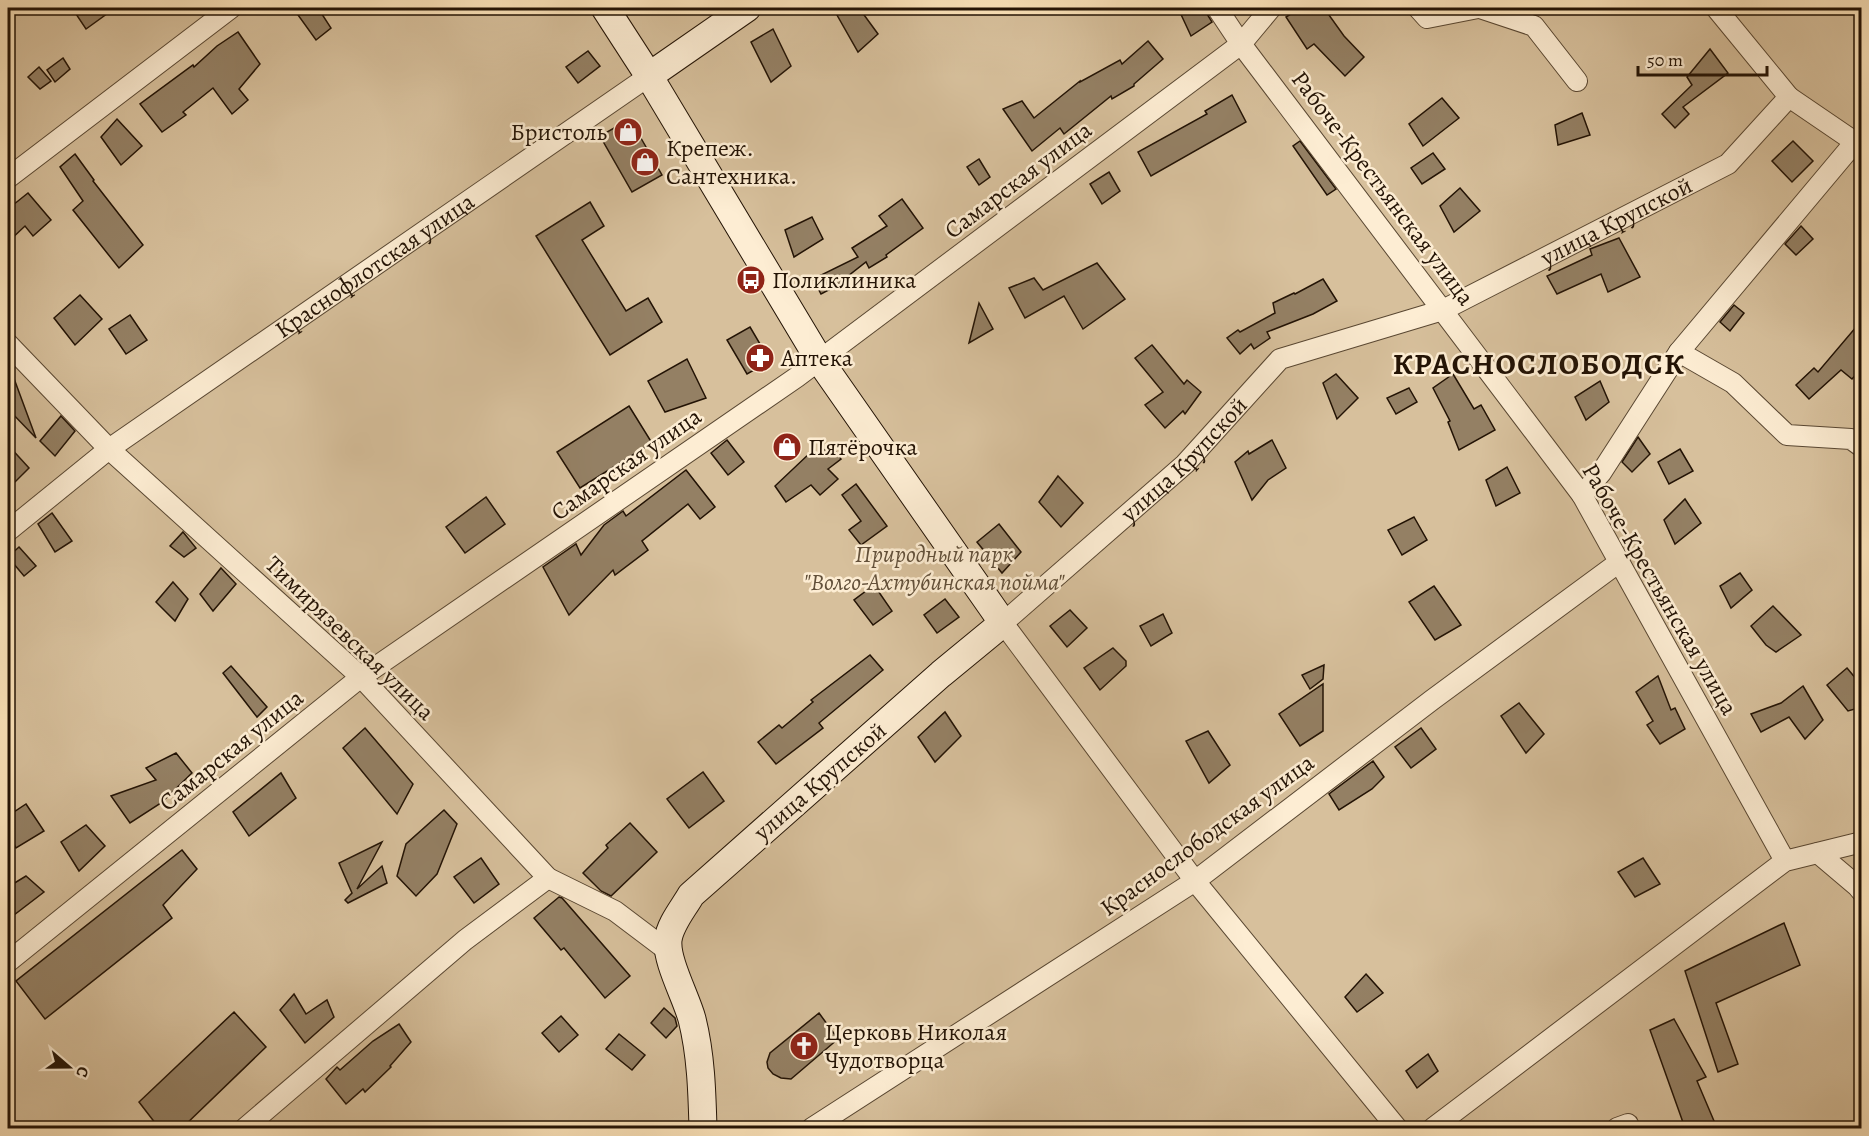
<svg xmlns="http://www.w3.org/2000/svg" width="1869" height="1136" font-family="Alegreya,serif">
	<style>
		.green { fill: #d7c09c; stroke: #7d6a50; stroke-width: 1.5 }
		.building { fill: #948064; stroke: #231305; stroke-width: 1.5 }
		.lines { fill: none; stroke-linecap: round; stroke-linejoin: round }
		.street-casing { stroke: #594732; stroke-width: 22 }
		.secondary-casing { stroke: #231305; stroke-width: 29 }
		.street { stroke: #fdedd3; stroke-width: 20 }
		.secondary { stroke: #fdedd3; stroke-width: 27 }
		.labels { text-anchor: middle; dominant-baseline: central; stroke-width: 5; stroke-linejoin: round; paint-order: stroke }
		.poi-label { font-size: 24px; fill: #231305; stroke: #fdedd3; text-anchor: start }
		.street-label { font-size: 24px; fill: #231305; stroke: #fdedd3 }
		.park-label { font-size: 24px; font-style: italic; fill: #62503a; stroke: #fdedd3 }
		.district-label { font-size: 30px; font-weight: bold; letter-spacing: 1.5px; fill: #231305; stroke: #fdedd3 }
	</style>
	<rect width="100%" height="100%" fill="#fce4bb"/>
	<filter id="stains"><feTurbulence type="fractalNoise" baseFrequency=".00333" numOctaves="4"/><feColorMatrix values="0 0 0 0 .2 0 0 0 0 .09 0 0 0 0 .02 0 0 0 .5 -.17"/></filter>
	<radialGradient id="worn" r=".72"><stop offset=".6" stop-color="#630" stop-opacity="0"/><stop offset="1" stop-color="#630" stop-opacity=".3"/></radialGradient>
	<rect class="green" x="8" y="8" width="1853" height="1120"/>
	<g class="building">
		<polygon points="72,8 115,8 86,29"/>
		<polygon points="293,8 318,8 331,28 316,40"/>
		<polygon points="833,8 859,8 878,34 858,52"/>
		<polygon points="1178,8 1205,8 1207,14 1212,22 1191,36"/>
		<polygon points="1300,8 1324,8 1344,36 1364,57 1345,76 1314,44 1307,49 1286,17"/>
		<polygon points="773,29 791,66 771,82 751,42"/>
		<polygon points="238,32 260,64 239,89 248,100 232,114 213,88 183,112 186,115 162,132 140,104 193,65 194,67 217,46"/>
		<polygon points="1148,41 1163,59 1134,84 1134,86 1112,99 1111,96 1064,134 1060,128 1032,151 1003,109 1022,101 1034,118 1080,81 1080,82 1120,60 1122,64"/>
		<polygon points="1710,49 1728,73 1683,107 1689,114 1675,128 1662,114 1692,85 1687,77"/>
		<polygon points="588,51 600,66 578,83 566,67"/>
		<polygon points="63,58 70,69 55,82 47,70"/>
		<polygon points="39,67 51,81 40,89 28,77"/>
		<polygon points="1232,95 1246,122 1151,176 1138,152 1207,114 1205,111"/>
		<polygon points="1442,98 1459,118 1423,146 1409,124"/>
		<polygon points="1582,113 1590,135 1558,145 1555,125"/>
		<polygon points="117,119 142,146 121,165 101,137"/>
		<polygon points="630,119 662,175 632,192 600,136"/>
		<polygon points="1300,141 1336,189 1327,195 1293,146"/>
		<polygon points="1793,141 1813,161 1792,182 1772,161"/>
		<polygon points="1433,153 1445,169 1422,184 1411,168"/>
		<polygon points="75,154 94,180 93,181 143,245 119,268 73,210 83,201 60,167"/>
		<polygon points="979,159 990,177 979,185 967,167"/>
		<polygon points="1109,172 1120,191 1102,204 1090,184"/>
		<polygon points="1460,188 1480,211 1454,232 1440,206"/>
		<polygon points="28,193 51,220 33,236 25,226 8,242 8,209"/>
		<polygon points="902,199 923,228 886,255 887,257 869,268 866,262 843,280 844,282 821,294 813,279 858,257 852,248 887,226 879,216"/>
		<polygon points="590,202 604,226 582,240 626,311 648,298 662,322 610,355 536,236"/>
		<polygon points="812,217 823,239 794,257 785,230"/>
		<polygon points="1801,226 1813,239 1796,255 1785,244"/>
		<polygon points="1619,238 1640,277 1608,292 1601,274 1557,294 1547,276 1592,255 1590,249"/>
		<polygon points="1097,263 1125,299 1083,329 1064,296 1025,318 1009,288 1034,278 1043,290"/>
		<polygon points="1323,279 1337,301 1313,314 1267,332 1270,338 1254,349 1251,344 1240,354 1227,338 1238,330 1240,332 1275,313 1273,303 1294,293 1295,294"/>
		<polygon points="80,295 102,319 75,345 54,318"/>
		<polygon points="979,303 993,329 969,343"/>
		<polygon points="1734,305 1744,313 1730,331 1720,322"/>
		<polygon points="130,315 147,340 126,354 109,329"/>
		<polygon points="1862,320 1862,368 1852,379 1841,370 1809,399 1796,385 1814,368 1818,372"/>
		<polygon points="750,327 770,361 747,374 727,340"/>
		<polygon points="1152,345 1184,384 1187,380 1201,392 1185,414 1183,411 1165,428 1145,405 1163,392 1135,358"/>
		<polygon points="687,359 706,398 665,412 648,381"/>
		<polygon points="8,365 9,365 36,438 8,409"/>
		<polygon points="1336,374 1358,398 1337,419 1323,383"/>
		<polygon points="1453,374 1474,409 1481,405 1495,430 1459,450 1448,422 1450,421 1433,388"/>
		<polygon points="1600,381 1609,402 1586,420 1575,397"/>
		<polygon points="1409,388 1417,402 1396,414 1387,398"/>
		<polygon points="629,406 652,443 580,488 557,452"/>
		<polygon points="61,416 75,431 55,456 40,441"/>
		<polygon points="1638,437 1650,454 1632,472 1622,462"/>
		<polygon points="727,440 744,462 728,475 711,453"/>
		<polygon points="1272,440 1286,468 1268,480 1252,500 1235,462 1248,451 1249,454"/>
		<polygon points="8,445 29,468 15,482 8,474"/>
		<polygon points="831,445 841,459 828,469 838,479 820,495 811,485 786,502 775,486 812,451 816,456"/>
		<polygon points="1680,449 1693,471 1669,484 1658,462"/>
		<polygon points="1507,467 1520,493 1496,506 1486,480"/>
		<polygon points="686,470 715,507 700,519 688,504 642,541 648,550 615,575 613,570 569,615 543,567 576,544 581,555 604,525 623,511 626,516"/>
		<polygon points="1058,476 1083,503 1061,527 1039,502"/>
		<polygon points="856,484 887,526 861,545 849,530 861,521 842,495"/>
		<polygon points="486,497 505,524 465,553 446,527"/>
		<polygon points="1685,499 1701,523 1675,544 1664,520"/>
		<polygon points="52,513 72,541 55,552 38,524"/>
		<polygon points="1414,517 1427,540 1402,555 1388,530"/>
		<polygon points="999,524 1021,552 1002,573 977,542"/>
		<polygon points="183,532 196,548 184,557 170,546"/>
		<polygon points="19,547 36,566 24,576 8,557"/>
		<polygon points="221,568 236,584 213,611 200,594"/>
		<polygon points="1740,573 1752,590 1731,608 1720,586"/>
		<polygon points="173,582 188,599 175,621 156,602"/>
		<polygon points="874,585 892,611 873,625 854,600"/>
		<polygon points="1434,586 1461,625 1435,640 1409,602"/>
		<polygon points="945,599 959,617 937,633 924,615"/>
		<polygon points="1773,606 1801,635 1776,652 1766,645 1751,626"/>
		<polygon points="1070,610 1087,628 1067,647 1050,626"/>
		<polygon points="1163,614 1172,633 1151,646 1140,626"/>
		<polygon points="1113,648 1126,661 1126,666 1100,690 1084,668"/>
		<polygon points="870,655 883,670 819,723 823,728 776,764 758,742 779,725 782,728 813,702 811,700"/>
		<polygon points="1324,665 1323,679 1310,689 1302,675"/>
		<polygon points="231,666 267,707 257,717 223,673"/>
		<polygon points="1847,668 1862,686 1862,707 1848,711 1827,685"/>
		<polygon points="1658,676 1671,710 1675,708 1685,729 1660,744 1647,725 1653,721 1636,692"/>
		<polygon points="1323,684 1323,731 1300,746 1279,714"/>
		<polygon points="1803,686 1823,720 1805,739 1789,717 1761,732 1751,714 1781,703"/>
		<polygon points="1519,703 1544,734 1526,753 1501,716"/>
		<polygon points="945,712 961,736 935,762 918,737"/>
		<polygon points="365,728 413,784 397,814 343,748"/>
		<polygon points="1421,728 1436,749 1411,768 1395,747"/>
		<polygon points="1208,731 1230,765 1209,783 1186,741"/>
		<polygon points="176,753 192,773 161,803 130,823 111,796 156,780 146,768"/>
		<polygon points="1373,761 1384,777 1372,789 1339,810 1329,794"/>
		<polygon points="703,772 724,801 689,828 667,799"/>
		<polygon points="281,773 296,798 249,836 233,812"/>
		<polygon points="26,804 44,831 16,848 8,832 8,816"/>
		<polygon points="444,810 457,824 437,874 416,896 397,876 406,844"/>
		<polygon points="630,823 657,852 611,896 601,891 583,873 608,848 606,845"/>
		<polygon points="86,825 105,846 79,871 61,842"/>
		<polygon points="382,842 357,889 382,866 387,883 348,903 345,900 352,893 339,863"/>
		<polygon points="182,850 197,869 163,905 172,918 45,1019 16,981"/>
		<polygon points="481,858 499,884 474,903 454,877"/>
		<polygon points="1643,858 1660,884 1635,897 1618,872"/>
		<polygon points="26,876 44,892 14,915 8,908 8,887"/>
		<polygon points="559,897 562,898 630,976 605,998 564,948 561,950 534,918"/>
		<polygon points="1784,923 1800,965 1716,1003 1738,1064 1718,1072 1685,971"/>
		<polygon points="1366,974 1383,993 1357,1012 1345,997"/>
		<polygon points="294,994 306,1014 327,1000 334,1017 305,1043 280,1010"/>
		<polygon points="664,1008 675,1018 677,1026 666,1038 651,1023"/>
		<polygon points="234,1012 266,1047 182,1128 159,1128 139,1102"/>
		<polygon points="819,1013 838,1039 791,1079 781,1078 773,1074 768,1068 767,1062 770,1053"/>
		<polygon points="561,1016 578,1035 559,1052 542,1033"/>
		<polygon points="1674,1019 1706,1077 1697,1081 1717,1128 1685,1128 1650,1030"/>
		<polygon points="399,1024 411,1042 390,1066 391,1067 365,1092 363,1089 346,1104 326,1079 337,1067 340,1070 373,1041"/>
		<polygon points="619,1034 645,1055 632,1070 606,1049"/>
		<polygon points="1428,1054 1438,1071 1417,1088 1406,1071"/>
	</g>
	<g class="lines">
		<g class="street-casing">
			<g id="street">
				<polyline points="1217,8 1241,44 1582,495 1785,861"/>
				<polyline points="1418,8 1427,18 1478,8"/>
				<polyline points="1480,8 1534,26 1577,81"/>
				<polyline points="1716,8 1789,97 1855,142 1861,153"/>
				<polyline points="8,178 231,8"/>
				<polyline points="8,344 109,449 361,677 548,878 615,911 668,951"/>
				<polyline points="1679,352 1733,383 1787,435 1851,439 1862,447"/>
				<polyline points="1582,495 1601,473 1679,352 1855,142"/>
				<path id="s1" d="M8,531L109,449L649,76"/>
				<polyline points="1818,853 1857,886 1862,892"/>
				<polyline points="8,962 361,677 797,377 1241,44 1271,8"/>
				<polyline points="245,1128 465,940 548,878"/>
				<polyline points="812,1128 1195,881 1432,700 1618,563"/>
				<path id="s2" d="M1397,1128L1195,881L1003,623L1185,464L1280,359L1443,310L1728,164L1789,97"/>
				<polyline points="1433,1128 1785,861 1862,842"/>
				<polyline points="1617,1128 1628,1124 1629,1128"/>
			</g>
		</g>
		<g class="secondary-casing">
			<g id="secondary">
				<path d="M605,8L649,76L820,361L1003,623L941,674L691,895C683,909 670,924 668,940C666,961 686,997 692,1019C701,1055 702,1092 703,1128"/>
				<polyline points="649,76 747,8"/>
			</g>
		</g>
		<use href="#street" class="street"/>
		<use href="#secondary" class="secondary"/>
	</g>
	<defs>
		<g id="shop-disc" transform="scale(1.5)"><circle r="9.5" fill="#8f2418" stroke="#fdedd3"/><path d="M-5-2.5h2.3a2.7 3.5 0 0 1 5.4 0H5L5.5 6h-11ZM-1.5-2.5h3a1.5 2.3 0 0 0-3 0Z" fill="#fff"/></g>
		<g id="bus-disc" transform="scale(1.5)"><circle r="9.5" fill="#8f2418" stroke="#fdedd3"/><path d="M-5-6H5V4H4V6H2V4H-2V6H-4V4H-5ZM-3.5-4V0h7V-4ZM-3.5 1.2v1.5H-2V1.2ZM2 1.2v1.5H3.5V1.2Z" fill="#fff"/></g>
		<g id="pharmacy-disc" transform="scale(1.5)"><circle r="9.5" fill="#8f2418" stroke="#fdedd3"/><path d="M-2-6h4v4h4v4h-4v4h-4v-4h-4v-4h4Z" fill="#fff"/></g>
		<g id="church-disc" transform="scale(1.5)"><circle r="9.5" fill="#8f2418" stroke="#fdedd3"/><path d="M-1.2-6h2.4v3.5h3.3v2.4h-3.3V6h-2.4V-.1h-3.3v-2.4h3.3Z" fill="#fff"/></g>
	</defs>
	<g fill-rule="evenodd">
		<use href="#shop-disc" x="628" y="132"/>
		<use href="#shop-disc" x="645" y="162"/>
		<use href="#bus-disc" x="751" y="280"/>
		<use href="#pharmacy-disc" x="760" y="358"/>
		<use href="#shop-disc" x="787" y="447"/>
		<use href="#church-disc" x="804" y="1046"/>
	</g>
	<g class="labels">
		<g class="poi-label">
			<text x="607" y="132" text-anchor="end">Бристоль</text>
			<text x="666" y="148">Крепеж.<tspan x="666" dy="28">Сантехника.</tspan></text>
			<text x="772" y="280">Поликлиника</text>
			<text x="781" y="358">Аптека</text>
			<text x="808" y="447">Пятёрочка</text>
			<text x="825" y="1032">Церковь Николая<tspan x="825" dy="28">Чудотворца</tspan></text>
		</g>
		<g class="street-label">
			<text transform="translate(1018 180) rotate(-37)">Самарская улица</text>
			<text transform="translate(1383 188) rotate(53)">Рабоче-Крестьянская улица</text>
			<text stroke="none"><textPath href="#s2" startOffset="1389">улица Крупской</textPath></text>
			<text stroke="none"><textPath href="#s1" startOffset="453">Краснофлотская улица</textPath></text>
			<text stroke="none"><textPath href="#s2" startOffset="885">улица Крупской</textPath></text>
			<text transform="translate(626 464) rotate(-35)">Самарская улица</text>
			<text transform="translate(1660 589) rotate(60)">Рабоче-Крестьянская улица</text>
			<text transform="translate(350 638) rotate(44)">Тимирязевская улица</text>
			<text transform="translate(231 750) rotate(-39)">Самарская улица</text>
			<text transform="translate(820 781) rotate(-41)">улица Крупской</text>
			<text transform="translate(1207 835) rotate(-36)">Краснослободская улица</text>
		</g>
		<g class="park-label">
			<text x="934" y="554">Природный парк<tspan x="934" dy="28">"Волго-Ахтубинская пойма"</tspan></text>
		</g>
		<g class="district-label">
			<text x="1539" y="364">КРАСНОСЛОБОДСК</text>
		</g>
	</g>
	<rect width="1869" height="1136" fill="none" stroke="#fce4bb" stroke-width="30"/>
	<rect x="9" y="9" width="1851" height="1118" fill="none" stroke="#231305" stroke-width="3"/>
	<rect x="15" y="15" width="1839" height="1106" fill="none" stroke="#231305" stroke-width="1.5"/>
	<g transform="translate(69 1067) rotate(110)" stroke="#fdedd3" stroke-width="4.5" paint-order="stroke">
	<path d="M0-4.5L10 22L0 15L-10 22Z" fill="#231305"/>
	<text y="-9" font-size="16" font-weight="bold" text-anchor="middle" fill="#231305">С</text>
	</g>
	<path d="M1638 66v9h129v-9" fill="none" stroke="#231305" stroke-width="3"/>
	<text x="1647" y="66" font-size="18" fill="#231305" stroke="#fdedd3" stroke-width="4.5" paint-order="stroke">50 m</text>
	<rect width="100%" height="100%" filter="url(#stains)"/>
	<rect width="100%" height="100%" fill="url(#worn)"/>
</svg>
